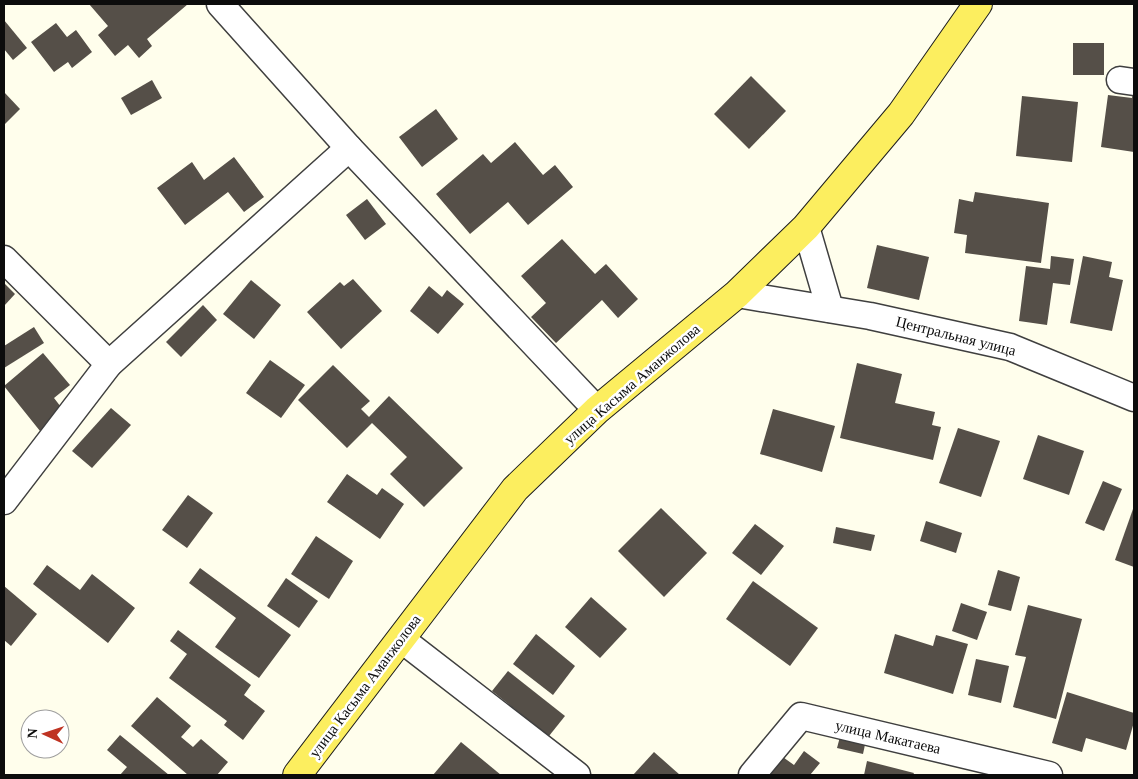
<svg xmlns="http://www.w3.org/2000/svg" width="1138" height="779" font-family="'Times New Roman',serif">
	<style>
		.building { fill: #554f48 }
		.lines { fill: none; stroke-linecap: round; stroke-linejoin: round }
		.minor-casing { stroke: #3f3f3f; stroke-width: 29 }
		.major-casing { stroke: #1d1d1d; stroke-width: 30 }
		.minor { stroke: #fff; stroke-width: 26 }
		.major { stroke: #fcee5f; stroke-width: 28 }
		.labels { text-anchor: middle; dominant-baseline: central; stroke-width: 5; stroke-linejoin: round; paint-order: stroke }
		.street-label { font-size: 15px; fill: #0c0c0c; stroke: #fff }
	</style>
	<rect width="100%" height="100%" fill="#fffeec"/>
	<g class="building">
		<polygon points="89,4 188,4 147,39 152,46 139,58 128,45 115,56 98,35 108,26"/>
		<polygon points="4,20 27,48 13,60 4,49"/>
		<polygon points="56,23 67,37 76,30 92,52 72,68 68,62 54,72 31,42"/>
		<rect x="1073" y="43" width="31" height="32"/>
		<polygon points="751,76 786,111 749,149 714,114"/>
		<polygon points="152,80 162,98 131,115 121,98"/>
		<polygon points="1133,89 1134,152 1101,147 1108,95 1132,98"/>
		<polygon points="4,92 20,109 4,125"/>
		<polygon points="1022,96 1078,102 1072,162 1016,156"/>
		<polygon points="436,109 458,139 422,167 399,137"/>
		<polygon points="515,142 543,175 555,165 573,187 528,225 508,202 470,234 436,194 483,154 491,163"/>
		<polygon points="234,157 264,197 244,212 228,192 185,225 157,188 192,162 204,180"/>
		<polygon points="975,192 1049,203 1041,263 965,253 967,235 954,233 959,199 973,202"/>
		<polygon points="367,199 386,224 365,240 346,215"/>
		<polygon points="562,239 595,274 606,264 638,299 618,318 602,300 556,343 531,317 546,303 521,276"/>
		<polygon points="877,245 929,257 919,300 867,288"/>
		<polygon points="1051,256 1074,259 1070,285 1053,283 1047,325 1019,321 1026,266 1050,269"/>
		<polygon points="1083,256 1112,262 1109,277 1123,280 1112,331 1070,323"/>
		<polygon points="353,279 382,311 341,349 307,312 340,282 344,286"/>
		<polygon points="251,280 281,305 254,339 223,314"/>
		<polygon points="4,283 15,294 4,306"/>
		<polygon points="429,286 442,297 447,290 464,304 438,334 410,311"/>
		<polygon points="203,305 217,320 181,357 166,342"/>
		<polygon points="34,327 44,343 4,368 4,346"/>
		<polygon points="43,353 70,385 54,398 64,411 40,431 4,386"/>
		<polygon points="270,360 305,385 281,418 246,393"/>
		<polygon points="857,363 902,374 895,403 935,412 932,425 941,427 933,460 840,438"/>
		<polygon points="333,365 370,401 361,409 369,417 389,396 463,468 424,507 390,474 407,457 372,423 347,448 298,400"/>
		<polygon points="111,408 131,425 92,468 72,451"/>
		<polygon points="773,409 835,426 822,472 760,454"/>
		<polygon points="958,428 1000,441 981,497 939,483"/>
		<polygon points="1038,435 1084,451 1069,495 1023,479"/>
		<polygon points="347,474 377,495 382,488 404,504 380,539 327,502"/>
		<polygon points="1103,481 1122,489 1104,531 1085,523"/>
		<polygon points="188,495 213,513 187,548 162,530"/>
		<polygon points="661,508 707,553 664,597 618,551"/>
		<polygon points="1133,509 1134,510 1134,567 1115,560"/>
		<polygon points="926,521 962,533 956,553 920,541"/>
		<polygon points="755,524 784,546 761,575 732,553"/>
		<polygon points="836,527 875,535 871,551 833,543"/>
		<polygon points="316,536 353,561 329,599 291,574"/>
		<polygon points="47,565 80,590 92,574 135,608 108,643 33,584"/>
		<polygon points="200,568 291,635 259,678 215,647 236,618 189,583"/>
		<polygon points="998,570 1020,577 1011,611 988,605"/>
		<polygon points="286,578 318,601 299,628 267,606"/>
		<polygon points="753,581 818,628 790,666 726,619"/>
		<polygon points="4,586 37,614 11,646 4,640"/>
		<polygon points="591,597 627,629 600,658 565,627"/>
		<polygon points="961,603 987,612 977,640 952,631"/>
		<polygon points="1028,605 1082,619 1056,719 1013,707 1026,657 1015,655"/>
		<polygon points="178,630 251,685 244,695 265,711 243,740 224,725 227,721 169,678 187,654 170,641"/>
		<polygon points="536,634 575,666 553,695 513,664"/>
		<polygon points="895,634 933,646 936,635 968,644 953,694 884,673"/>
		<polygon points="976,659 1009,666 1001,703 968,695"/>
		<polygon points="508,671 565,716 549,736 492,691"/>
		<polygon points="1067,692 1134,713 1134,722 1126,750 1086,738 1082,752 1052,743"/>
		<polygon points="157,697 191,726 181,737 193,747 201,739 228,762 217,775 188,775 131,726"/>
		<polygon points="841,733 866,740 863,754 837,748"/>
		<polygon points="120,735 169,775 120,775 127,767 107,750"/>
		<polygon points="461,742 501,775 433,775"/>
		<polygon points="804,751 820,763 810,775 765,775 780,755 794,765"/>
		<polygon points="654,752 680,775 633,775"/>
		<polygon points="867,761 914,773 913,775 864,775"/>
	</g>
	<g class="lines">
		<g class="minor-casing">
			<g id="minor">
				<polyline points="220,4 349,148 597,410"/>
				<polyline points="1120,80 1134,82"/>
				<polyline points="806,227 830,309"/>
				<polyline points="4,259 109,364"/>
				<polyline points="737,294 870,316 1010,347 1134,398"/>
				<polyline points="4,501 109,364 349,148"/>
				<polyline points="401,639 577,775"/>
				<polyline points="752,775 801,716 1049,775"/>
			</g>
		</g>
		<g class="major-casing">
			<polyline id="major" points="297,775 515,489 597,410 737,294 806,227 901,114 978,4"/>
		</g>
		<use href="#minor" class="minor"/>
		<use href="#major" class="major"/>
	</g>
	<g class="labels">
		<g class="street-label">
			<text transform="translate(956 336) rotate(14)">Центральная улица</text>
			<text transform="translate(632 384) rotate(-41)">улица Касыма Аманжолова</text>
			<text transform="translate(365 686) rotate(-53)">улица Касыма Аманжолова</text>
			<text transform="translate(888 737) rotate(13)">улица Макатаева</text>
		</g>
	</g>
	<rect width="1138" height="779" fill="none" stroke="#0c0c0c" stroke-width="10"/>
	<g transform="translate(45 734) rotate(273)"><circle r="24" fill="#ffffff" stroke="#9e9e9e"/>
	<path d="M0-4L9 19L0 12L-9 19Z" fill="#bf3322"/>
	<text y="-8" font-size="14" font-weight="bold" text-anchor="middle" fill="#0c0c0c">N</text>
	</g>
</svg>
